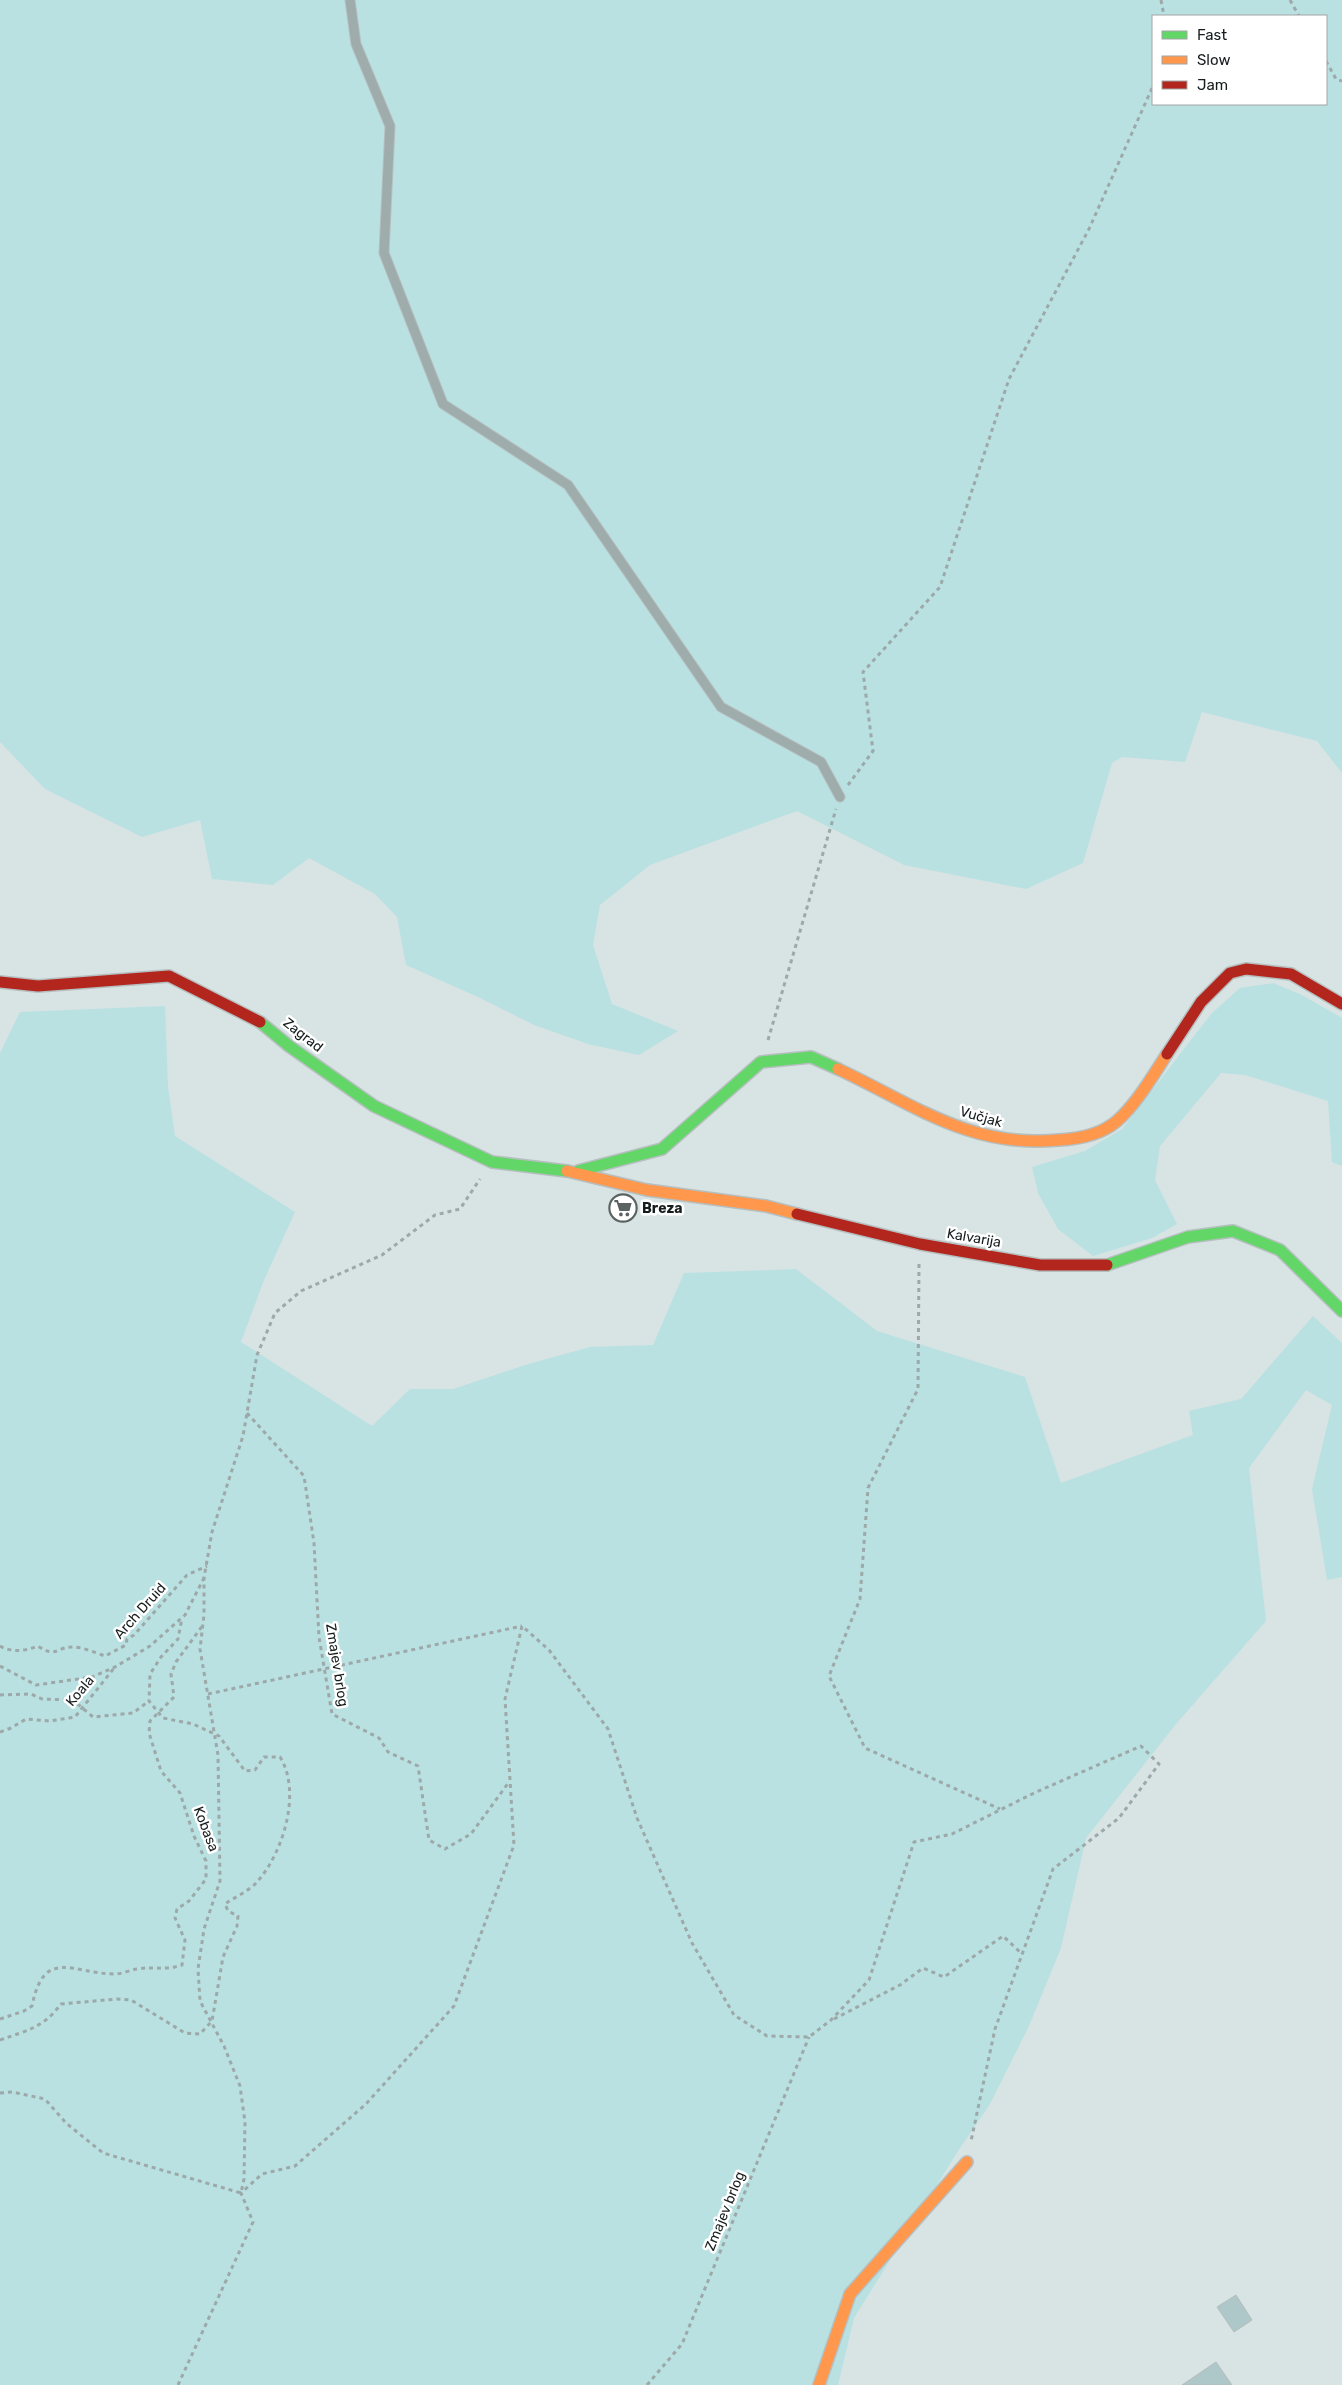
<svg xmlns="http://www.w3.org/2000/svg" width="1342" height="2385" font-family="Rubik,sans-serif">
	<style>
		.green { fill: #b9e1e2; fill-rule: evenodd }
		.building { fill: #aec7c8; stroke: #b5bdbd }
		.lines { fill: none; stroke-linecap: round; stroke-linejoin: round }
		.lane-casing { stroke: #b6bfbf; stroke-width: 11 }
		.fast-casing { stroke: #b6bfbf; stroke-width: 14 }
		.slow-casing { stroke: #b6bfbf; stroke-width: 14 }
		.jam-casing { stroke: #b6bfbf; stroke-width: 14 }
		.path { stroke: #9da8a8; stroke-width: 3; stroke-dasharray: 4 4; stroke-linecap: butt }
		.lane { stroke: #9facac; stroke-width: 9 }
		.fast { stroke: #63d668; stroke-width: 11 }
		.slow { stroke: #ff974d; stroke-width: 11 }
		.jam { stroke: #b3261e; stroke-width: 11 }
		.labels { text-anchor: middle; dominant-baseline: central; stroke-width: 5; stroke-linejoin: round; paint-order: stroke }
		.street-label { font-size: 14px; fill: #161d1d; stroke: #fff }
		.poi-label { font-size: 14px; font-weight: bold; fill: #161d1d; stroke: #fff; text-anchor: start }
	</style>
	<rect width="100%" height="100%" fill="#d8e3e3"/>
	<g class="green">
		<path d="M0,0H1342V773L1317,741L1202,712L1185,762L1122,757L1112,763L1083,863L1026,889L904,865L797,811L650,865L600,905L593,945L612,1004L678,1031L639,1055L588,1044L534,1025L478,997L406,965L397,917L375,894L309,858L273,885L212,879L200,820L142,837L45,789L0,742ZM1153,16H1326V104H1153Z"/>
		<polygon points="1273,983 1300,994 1342,1018 1342,1166 1332,1162 1328,1101 1245,1075 1221,1073 1160,1146 1155,1180 1177,1224 1152,1238 1093,1256 1058,1229 1038,1193 1032,1167 1085,1151 1122,1129 1211,1014 1240,988"/>
		<polygon points="165,1006 168,1087 175,1136 295,1212 264,1280 241,1342 372,1426 410,1389 453,1389 525,1365 590,1347 653,1345 684,1273 796,1269 877,1331 1025,1377 1061,1483 1193,1435 1189,1411 1241,1399 1313,1316 1342,1343 1342,1577 1327,1580 1312,1489 1332,1405 1306,1390 1249,1468 1266,1621 1176,1724 1086,1838 1061,1948 1029,2026 990,2104 958,2151 854,2318 838,2385 0,2385 0,1053 20,1012"/>
	</g>
	<g class="building">
		<polygon points="1236,2295 1252,2320 1234,2332 1217,2307"/>
		<polygon points="1216,2362 1232,2385 1182,2385"/>
	</g>
	<g class="lines">
		<g class="lane-casing">
			<polyline id="lane" points="350,0 356,44 390,126 384,253 443,404 568,485 721,707 821,762 840,797"/>
		</g>
		<g class="fast-casing">
			<g id="fast">
				<polyline points="260,1022 289,1046 374,1106 492,1162 567,1171"/>
				<polyline points="578,1171 662,1149 761,1062 811,1057 838,1069"/>
				<polyline points="1107,1265 1188,1237 1233,1231 1280,1250 1342,1311"/>
			</g>
		</g>
		<g class="slow-casing">
			<g id="slow">
				<path d="M838,1069C913,1104 971,1149 1059,1140C1078,1139 1102,1134 1117,1121C1137,1103 1152,1077 1167,1054"/>
				<polyline points="567,1171 647,1190 766,1206 797,1214"/>
				<polyline points="819,2385 850,2294 967,2162"/>
			</g>
		</g>
		<g class="jam-casing">
			<g id="jam">
				<polyline points="0,982 38,986 169,976 260,1022"/>
				<polyline points="1167,1054 1201,1002 1230,973 1246,969 1291,974 1342,1004"/>
				<polyline points="797,1214 920,1244 1040,1265 1107,1265"/>
			</g>
		</g>
		<g class="path">
			<polyline points="1161,0 1164,16"/>
			<polyline points="1290,0 1299,16"/>
			<polyline points="1326,61 1336,79 1342,81"/>
			<polyline points="848,785 873,751 863,672 940,587 1009,379 1089,229 1153,86"/>
			<polyline points="768,1040 836,809"/>
			<polyline points="919,1264 918,1389 868,1488 860,1599 829,1676 865,1748 1000,1809"/>
			<polyline points="247,1413 304,1476 314,1543 319,1637 332,1714 379,1738 388,1752 418,1766 429,1840 445,1849 471,1834 509,1782"/>
			<path d="M0,1646C12,1653 25,1651 38,1646C56,1658 55,1648 71,1647C80,1646 96,1653 105,1656L126,1645L127,1639L134,1635L187,1575L207,1566"/>
			<polyline points="0,1666 36,1685 92,1677 115,1667 150,1646 185,1615 204,1578"/>
			<polyline points="208,1694 522,1626"/>
			<polyline points="0,1695 31,1694 42,1699 73,1700 93,1717 133,1713 149,1701"/>
			<polyline points="0,1732 11,1728 26,1719 50,1721 75,1717 115,1667"/>
			<path d="M0,2019L24,2011L32,2006C44,1946 73,1974 115,1974C122,1974 130,1970 137,1969C154,1966 165,1971 182,1965L185,1940L175,1918L177,1909L189,1901L206,1879V1861L194,1836L180,1793L161,1771L149,1733L150,1721L174,1697L171,1674L176,1662L203,1625"/>
			<polyline points="834,2019 900,1985 923,1968 944,1977 1003,1936 1022,1954"/>
			<path d="M0,2040C28,2030 43,2028 61,2004L117,1999L131,2000L185,2033L200,2034L212,2021L223,1957L237,1926L238,1916L228,1911L225,1904C235,1897 249,1891 257,1882C283,1853 302,1792 280,1757H264L255,1770L245,1771L219,1736L193,1724L163,1718L149,1701L150,1674L161,1657L178,1639L182,1618"/>
			<polyline points="0,2093 12,2092 45,2099 66,2123 103,2153 241,2193 244,2179 245,2122 240,2086 224,2046 200,2001 198,1969 204,1929 220,1881 218,1755 200,1649 204,1615 204,1578 212,1532 243,1436 257,1355 275,1313 301,1291 382,1255 435,1215 460,1209 480,1179"/>
			<polyline points="178,2385 253,2222 241,2193 262,2174 295,2166 366,2104 454,2006 514,1845 505,1699 522,1626 549,1650 608,1729 637,1818 692,1943 734,2015 767,2036 809,2037 831,2020 869,1980 914,1842 952,1834 1034,1793 1141,1746 1159,1764 1119,1818 1053,1869 995,2029 971,2141"/>
			<polyline points="647,2385 682,2344 809,2037"/>
		</g>
		<use href="#lane" class="lane"/>
		<use href="#fast" class="fast"/>
		<use href="#slow" class="slow"/>
		<use href="#jam" class="jam"/>
	</g>
	<defs>
		<g id="supermarket-ring" transform="scale(1.4375)"><circle r="9.5" fill="#fff" stroke="#5a6262" stroke-width="1.5"/><path d="M-6-5.5h2.5l.6 2H6L4.5 2H-2.5L-4.4-4H-6ZM-1.5 3.2a1.3 1.3 0 1 0 .1 0ZM3 3.2a1.3 1.3 0 1 0 .1 0Z" fill="#5a6262"/></g>
	</defs>
	<g fill-rule="evenodd">
		<use href="#supermarket-ring" x="623" y="1208"/>
	</g>
	<g class="labels">
		<g class="street-label">
			<text transform="translate(303 1035) rotate(38)">Zagrad</text>
			<text transform="translate(981 1117) rotate(16)">Vučjak</text>
			<text transform="translate(974 1238) rotate(10)">Kalvarija</text>
			<text transform="translate(140 1611) rotate(-48)">Arch Druid</text>
			<text transform="translate(337 1665) rotate(81)">Zmajev brlog</text>
			<text transform="translate(80 1691) rotate(-50)">Koala</text>
			<text transform="translate(206 1829) rotate(69)">Kobasa</text>
			<text transform="translate(725 2211) rotate(-68)">Zmajev brlog</text>
		</g>
		<g class="poi-label">
			<text x="642" y="1208">Breza</text>
		</g>
	</g>
	<rect x="1152" y="15" width="175" height="90" fill="#ffffff" stroke="#a2a5a5"/>
	<rect x="1162" y="31" width="25" height="8" fill="#63d668" stroke="#a2a5a5"/>
	<text x="1197" y="40" font-size="15" fill="#161d1d">Fast</text>
	<rect x="1162" y="56" width="25" height="8" fill="#ff974d" stroke="#a2a5a5"/>
	<text x="1197" y="65" font-size="15" fill="#161d1d">Slow</text>
	<rect x="1162" y="81" width="25" height="8" fill="#b3261e" stroke="#a2a5a5"/>
	<text x="1197" y="90" font-size="15" fill="#161d1d">Jam</text>
</svg>
